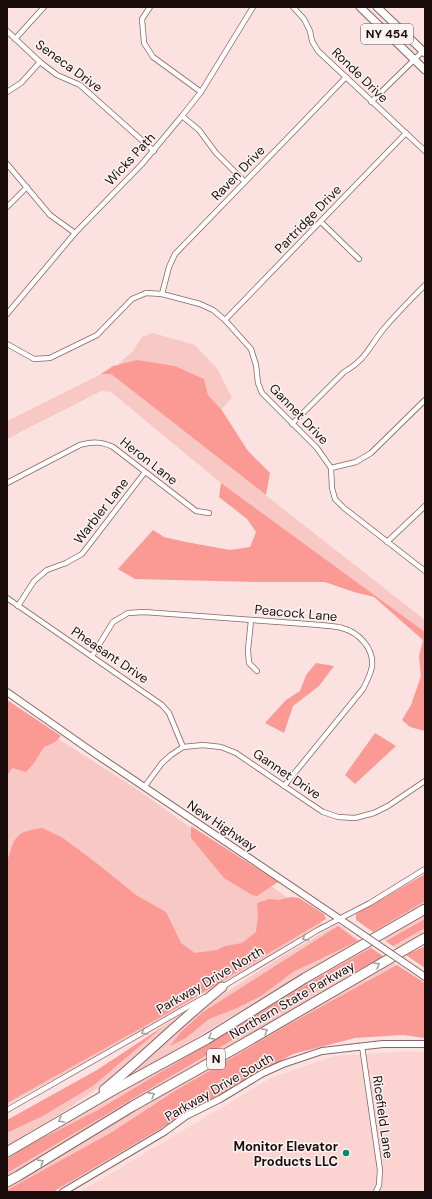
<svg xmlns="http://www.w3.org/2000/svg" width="432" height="1199" font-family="'DM Sans',sans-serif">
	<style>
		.built { fill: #fbd4d1 }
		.green { fill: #f8c8c4 }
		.forest { fill: #fb9a95 }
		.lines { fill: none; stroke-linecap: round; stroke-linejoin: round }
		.minor-casing { stroke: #886563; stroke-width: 6 }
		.tertiary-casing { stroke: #886563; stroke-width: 8 }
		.primary-casing { stroke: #886563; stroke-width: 9 }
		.motorway-casing { stroke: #886563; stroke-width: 11 }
		.minor { stroke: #fff; stroke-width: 4.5 }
		.tertiary { stroke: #fff; stroke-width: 6 }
		.primary { stroke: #fff; stroke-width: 7 }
		.motorway { stroke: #fff; stroke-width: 9 }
		.tertiary-bridge-casing { stroke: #886563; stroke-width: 8; stroke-linecap: butt }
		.tertiary-bridge { stroke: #fff; stroke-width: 6 }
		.oneway { stroke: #a39e9e }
		.poi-dot { fill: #018a71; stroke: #fcf4f3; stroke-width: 1.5 }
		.labels { text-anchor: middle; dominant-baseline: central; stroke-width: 3; stroke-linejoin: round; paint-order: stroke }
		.shield { fill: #fcf4f3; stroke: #5e5251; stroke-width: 1 }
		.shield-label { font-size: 12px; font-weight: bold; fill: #1a0d0c }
		.street-label { font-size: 13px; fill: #1a0d0c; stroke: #fcf4f3 }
		.poi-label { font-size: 13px; font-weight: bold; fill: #1a0d0c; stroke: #fcf4f3; text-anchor: end }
	</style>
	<rect width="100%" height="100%" fill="#fbe2e0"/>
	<polygon class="built" points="412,1051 425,1053 425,1192 80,1192 271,1078 334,1056"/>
	<g class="green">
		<polygon points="153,333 195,345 218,370 232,398 221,409 208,395 204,379 118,364 133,351 142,337"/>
		<polygon points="101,374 111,374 425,620 425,632 221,483 111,392 101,391 7,439 7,421"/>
		<polygon points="7,706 141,792 324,924 82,1064 7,1105"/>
		<polygon points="425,901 425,905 376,934 373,932"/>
		<polygon points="425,913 425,934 398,950 381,938"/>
		<polygon points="336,925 341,926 363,943 227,1019 125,1081 124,1079 197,1011 276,960"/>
		<polygon points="369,946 386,958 26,1168 7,1177 7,1155 308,980"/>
		<polygon points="391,962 397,965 173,1092 112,1132 7,1190 7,1185"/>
		<polygon points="185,1013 116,1075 69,1108 7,1146 7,1133 43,1116 93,1086 165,1025"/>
	</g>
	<g class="forest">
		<polygon points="137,360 175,366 204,379 208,395 221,409 248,451 270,473 266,495 111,374 101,374 113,366"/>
		<polygon points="221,483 425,632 425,731 410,727 402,720 411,705 421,676 419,656 423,640 374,597 354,592 325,582 261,582 135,579 118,569 153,530 164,537 186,542 230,550 250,547 256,532 247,519 219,497"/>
		<polygon points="316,663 334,666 319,686 293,706 284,733 265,723 286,700 300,691 306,675"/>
		<polygon points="7,700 61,736 55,742 44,747 34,763 26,772 12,768 7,776"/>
		<polygon points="375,733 396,746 355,784 345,775"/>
		<polygon points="191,826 278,882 257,896 252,895 224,878 191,838"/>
		<path d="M42,828L63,838L99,865L136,895L166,912L181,943L195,953L217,950L225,946L242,943L256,932L258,915L257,903L269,899L279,900L291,897L299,898L324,914L326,919L177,1008L7,1103V862C15,837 14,832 42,828Z"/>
		<polygon points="425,874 425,901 373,932 356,920 356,914"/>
		<polygon points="425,919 425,928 393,946 386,941"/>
		<polygon points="338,926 358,941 293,972 261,996 237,1008 209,1019 186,1038 170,1046 181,1032 203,1012"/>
		<polygon points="425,946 425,968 406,955"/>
		<polygon points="371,948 384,957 358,970 317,988 273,1016 7,1173 7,1159 33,1143 98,1110 324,974"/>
		<polygon points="397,965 425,983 425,1038 403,1035 355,1038 293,1054 206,1102 53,1192 7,1192 7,1190 112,1132 173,1092 288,1025"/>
		<polygon points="165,1025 93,1086 43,1116 7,1133 7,1120 97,1070"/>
	</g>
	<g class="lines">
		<g class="minor-casing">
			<g id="minor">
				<polyline points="150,7 142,19 144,43 153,57 201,92"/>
				<polyline points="293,7 304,19 310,31 312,41 318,51 425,151"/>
				<polyline points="7,31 40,62 57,75 80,85 154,151"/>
				<polyline points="15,39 44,7"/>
				<polyline points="7,92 21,83 40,62"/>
				<polyline points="371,102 423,51"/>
				<polyline points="182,116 199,130 216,153 244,181"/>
				<polyline points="7,164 50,215 75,233"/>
				<polyline points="7,207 27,187"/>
				<polyline points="321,222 359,259"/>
				<polyline points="162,294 169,267 175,254 303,122 346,77"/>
				<polyline points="7,314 75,233 142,164 182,116 201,92 253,7"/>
				<polyline points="225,320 406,133"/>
				<polyline points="7,344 34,359 50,358 97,335 132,299 146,293 162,294 200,304 213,310 225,320 251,349 256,365 258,383 262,393 317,448 331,468 332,488 335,499 344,508 425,571"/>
				<path d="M292,424L344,372C365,360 368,349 382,331C395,315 410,300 425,285"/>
				<polyline points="331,468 356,462 371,453 425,400"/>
				<path d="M7,483L80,445C92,442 101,441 113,447L196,511L209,513"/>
				<polyline points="387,542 425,506"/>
				<polyline points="7,598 162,705 169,713 183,747"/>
				<polyline points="18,606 34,581 47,570 66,563 82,554 145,472"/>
				<polyline points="251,620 248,650 249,663 257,671"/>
				<path d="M92,656L113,622L128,613L144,612L320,625C327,626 335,626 342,628C358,632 374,648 372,666C371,674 367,681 363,689L284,786"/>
				<polyline points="145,786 162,763 171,755 183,747 203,745 221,747 236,753 308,802 323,812 338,817 355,818 374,813 388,806 425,781"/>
				<polyline points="222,987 318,930 370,903 425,869"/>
				<polyline points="362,1046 380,1170 379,1185 376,1192"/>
				<polyline points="7,1110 205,997"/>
			</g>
		</g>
		<g class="tertiary-casing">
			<g id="tertiary">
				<polyline points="7,692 94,753 359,932"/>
				<polyline points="415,970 425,977"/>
				<polyline points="63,1192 164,1132 186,1116 220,1099 263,1073 283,1064 322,1051 383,1044 425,1044"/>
			</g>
		</g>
		<g class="primary-casing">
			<g id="primary">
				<polyline points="360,7 425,70"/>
				<polyline points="377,7 425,53"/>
			</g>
		</g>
		<g class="motorway-casing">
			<g id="motorway">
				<path d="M104,1090C144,1057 181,1020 222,987"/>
				<polyline points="7,1152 110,1092 207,1039 305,978 425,909"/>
				<polyline points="7,1182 18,1176 133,1106 243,1044 425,938"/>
			</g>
		</g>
		<use href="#minor" class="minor"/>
		<use href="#tertiary" class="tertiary"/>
		<use href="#primary" class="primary"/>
		<use href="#motorway" class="motorway"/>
		<g class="tertiary-bridge-casing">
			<polyline id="tertiary-bridge" points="359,932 415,970"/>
		</g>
		<use href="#tertiary-bridge" class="tertiary-bridge"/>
	</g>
	<defs><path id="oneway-chevron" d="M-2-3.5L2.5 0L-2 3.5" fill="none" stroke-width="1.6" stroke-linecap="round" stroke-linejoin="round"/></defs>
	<g class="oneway">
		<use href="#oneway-chevron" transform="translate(305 938) rotate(149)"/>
		<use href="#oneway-chevron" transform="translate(377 965) rotate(-30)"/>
		<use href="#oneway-chevron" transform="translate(265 1031) rotate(-31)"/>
		<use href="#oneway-chevron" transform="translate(144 1032) rotate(150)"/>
		<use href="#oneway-chevron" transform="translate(211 1037) rotate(149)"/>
		<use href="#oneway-chevron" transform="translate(152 1095) rotate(-29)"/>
		<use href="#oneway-chevron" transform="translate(61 1120) rotate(150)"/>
		<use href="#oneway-chevron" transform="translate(41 1162) rotate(-32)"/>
	</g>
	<circle class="poi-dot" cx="346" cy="1153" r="4"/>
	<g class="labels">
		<g class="shield">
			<rect x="361" y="24" width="52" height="20" rx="3"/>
			<rect x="207" y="1049" width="18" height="20" rx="3"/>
		</g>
		<g class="shield-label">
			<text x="387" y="34">NY 454</text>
			<text x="216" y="1059">N</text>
		</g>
		<g class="street-label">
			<text transform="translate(69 66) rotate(36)">Seneca Drive</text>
			<text transform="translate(360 75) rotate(44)">Ronde Drive</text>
			<text transform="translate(130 159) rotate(-47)">Wicks Path</text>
			<text transform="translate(238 173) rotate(-46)">Raven Drive</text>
			<text transform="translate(308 219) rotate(-46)">Partridge Drive</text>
			<text transform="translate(299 414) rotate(46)">Gannet Drive</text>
			<text transform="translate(149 461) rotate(38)">Heron Lane</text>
			<text transform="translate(101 511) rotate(-52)">Warbler Lane</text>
			<text transform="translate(296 613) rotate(5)">Peacock Lane</text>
			<text transform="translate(110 655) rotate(34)">Pheasant Drive</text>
			<text transform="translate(287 774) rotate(34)">Gannet Drive</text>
			<text transform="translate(222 826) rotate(34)">New Highway</text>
			<text transform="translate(210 980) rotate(-30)">Parkway Drive North</text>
			<text transform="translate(292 1000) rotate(-30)">Northern State Parkway</text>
			<text transform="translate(219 1087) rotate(-30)">Parkway Drive South</text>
			<text transform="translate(383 1117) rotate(82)">Ricefield Lane</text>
		</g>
		<g class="poi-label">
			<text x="338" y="1146">Monitor Elevator<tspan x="338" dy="15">Products LLC</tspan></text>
		</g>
	</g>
	<rect width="432" height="1199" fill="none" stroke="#1a0d0c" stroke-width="16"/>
</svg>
